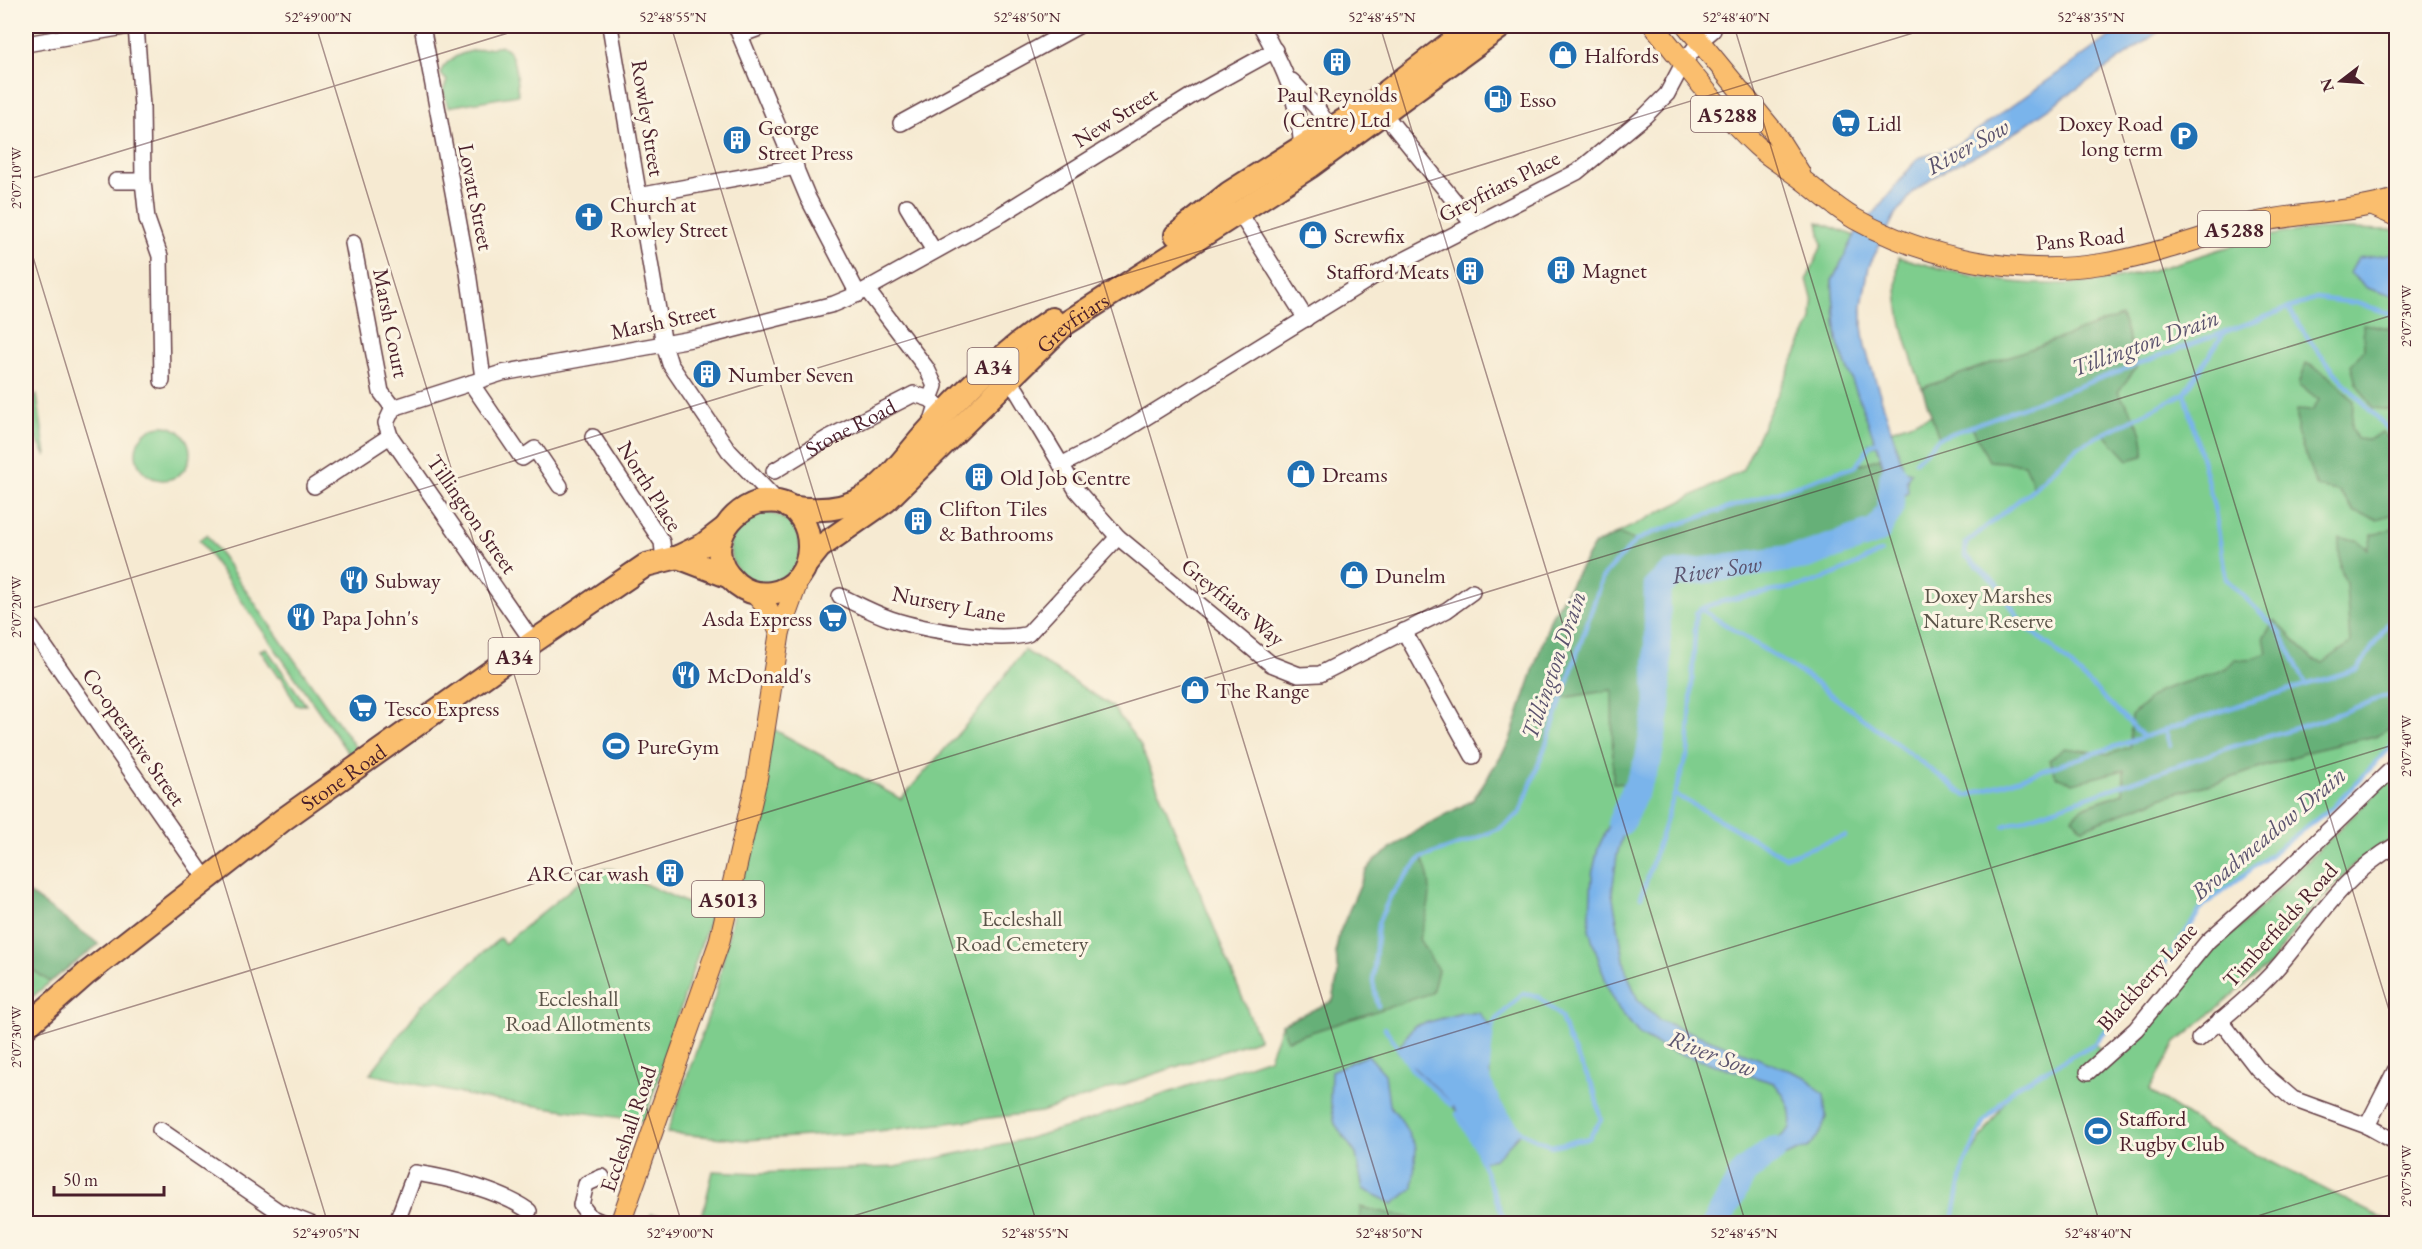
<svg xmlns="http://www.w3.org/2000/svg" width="2422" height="1249" font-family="'EB Garamond',serif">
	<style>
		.green { fill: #7ecd8d; stroke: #64765c; stroke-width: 1.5; fill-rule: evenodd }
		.forest { fill: #66b078; stroke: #586852; stroke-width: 1.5 }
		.water { fill: #7ab4eb; stroke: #626a8b; stroke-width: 1.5 }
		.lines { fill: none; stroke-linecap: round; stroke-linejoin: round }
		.stream { stroke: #7ab4eb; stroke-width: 4.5 }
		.river { stroke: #7ab4eb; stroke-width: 27 }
		.minor-casing { stroke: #643d44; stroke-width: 18 }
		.major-casing { stroke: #643d44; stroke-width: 22 }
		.highway-casing { stroke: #643d44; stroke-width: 26 }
		.minor { stroke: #fff; stroke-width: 15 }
		.major { stroke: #fabe6e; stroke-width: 20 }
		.highway { stroke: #fabe6e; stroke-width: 22 }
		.ticks { fill: none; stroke: #4a1f2b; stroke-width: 1.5; stroke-opacity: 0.45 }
		.labels { text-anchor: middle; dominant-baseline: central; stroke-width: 6; stroke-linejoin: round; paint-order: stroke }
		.shield { fill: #fcf5e5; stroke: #7f5f63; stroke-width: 1.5 }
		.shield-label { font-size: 21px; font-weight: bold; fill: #4a1f2b }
		.poi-label { font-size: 22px; fill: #4a1f2b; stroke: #fcf5e5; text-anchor: start }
		.street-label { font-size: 22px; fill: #4a1f2b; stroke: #fcf5e5 }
		.park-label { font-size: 22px; fill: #5a5348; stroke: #fcf5e5 }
		.water-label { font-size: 24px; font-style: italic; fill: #5b536e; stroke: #fcf5e5 }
		.neatline { fill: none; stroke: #4a1f2b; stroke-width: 2 }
		.ticks-label { font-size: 15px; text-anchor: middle; fill: #4a1f2b }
	</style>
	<rect width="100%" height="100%" fill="#fcf5e5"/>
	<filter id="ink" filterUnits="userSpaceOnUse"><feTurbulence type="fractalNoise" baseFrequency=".0167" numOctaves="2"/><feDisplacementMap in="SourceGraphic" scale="12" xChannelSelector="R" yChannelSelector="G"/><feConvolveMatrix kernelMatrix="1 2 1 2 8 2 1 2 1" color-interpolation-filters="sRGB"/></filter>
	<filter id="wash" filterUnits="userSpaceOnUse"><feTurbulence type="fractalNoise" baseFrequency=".008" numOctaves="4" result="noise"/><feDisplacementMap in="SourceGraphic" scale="24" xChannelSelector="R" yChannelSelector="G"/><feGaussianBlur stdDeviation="1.35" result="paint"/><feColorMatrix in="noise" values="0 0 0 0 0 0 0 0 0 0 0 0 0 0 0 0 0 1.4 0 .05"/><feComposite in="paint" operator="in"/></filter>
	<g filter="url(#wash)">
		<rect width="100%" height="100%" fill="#f6ead2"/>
		<g class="green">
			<path d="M502,46C517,52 516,81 518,95L448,107L443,91L447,81L440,73C450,50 480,50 502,46Z"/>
			<path d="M1818,222L1855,236L1832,281L1837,341L1874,436L1932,415L2121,317L1922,388C1907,347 1891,302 1899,257C1966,277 2031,291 2101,281C2167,272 2226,242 2291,232C2325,227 2362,230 2396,230V611L2387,623L2123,793L2083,807L2073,818L2083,828L2168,795L2222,781L2310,751L2379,735L2396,725V742L2334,806L2204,906L2152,983L2094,1044L2113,1058L2148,1027L2205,958L2251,917L2396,773V837L2354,864L2299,925L2270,964L2176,1043L2149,1091L2207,1129L2391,1223L648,1224L651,1214L701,1221L713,1171L759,1173L895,1167L1026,1139L1078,1124L1269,1058L1282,1024L1333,1001L1338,975L1336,950L1339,934L1366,871L1375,860L1420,829L1473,800L1509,743L1551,617L1594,545L1742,471L1812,320L1813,302L1807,279L1822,245ZM2009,1093H2010L1968,1159L1985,1121Z"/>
			<polygon points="37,395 46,456 26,422 26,401"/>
			<circle cx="163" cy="453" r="27"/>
			<circle cx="765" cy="548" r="35"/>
			<polygon points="207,535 361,755 353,760 199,540"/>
			<polygon points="266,648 306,705 296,705 281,676 278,677 260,650"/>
			<polygon points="1024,650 1112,706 1140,744 1259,1039 1041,1112 870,1132 747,1140 667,1133 715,997 773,729 901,799 979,710"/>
			<polygon points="600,869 612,869 711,914 644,1121 480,1098 370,1074 422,1005 500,938 504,944 588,875"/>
			<polygon points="26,965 50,982 26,1002"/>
		</g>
		<g class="forest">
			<path d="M2121,316L2138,365L2118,392C2131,412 2148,432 2143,456L2128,460L2103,433L2077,447L2034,488L2025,464L1989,461L1972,427L1939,438L1922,388Z"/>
			<polygon points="2363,324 2396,329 2396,417 2391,410 2373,408 2356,383 2351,366 2364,349"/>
			<path d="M2306,363C2326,372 2339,383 2353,401L2352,428L2357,439L2369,440L2382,432L2396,445V513L2377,519L2355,512L2338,491L2317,487L2297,432V410L2312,411L2319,400L2299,384Z"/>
			<path d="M1880,458L1885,472L1881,492L1890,510L1877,531L1805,556L1671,575L1657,587C1655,656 1665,719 1639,785L1613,783L1612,690L1563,698L1520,813L1500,828L1422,858C1436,888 1429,908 1419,939L1438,970L1432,993L1287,1040L1282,1024L1333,1001L1338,975L1336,950L1339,934L1366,871L1375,860L1420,829L1473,800L1509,743L1551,617L1594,545L1620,534L1636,541L1652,533Z"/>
			<polygon points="2396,528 2396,725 2379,735 2310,751 2222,781 2168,795 2083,828 2072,818 2083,807 2123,793 2124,770 2073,783 2056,776 2049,760 2065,748 2109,754 2130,747 2131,716 2158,691 2226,669 2235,659 2248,660 2267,653 2264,637 2275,620 2313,660 2323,663 2350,643 2346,584 2340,567 2339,538 2357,540 2368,549 2372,535"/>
			<polygon points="26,891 99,944 50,982 26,965"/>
			<polygon points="1360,1207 1433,1223 1360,1223"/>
		</g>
		<g class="water">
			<polygon points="2125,26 2167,26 1995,146 1947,169 1914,191 1894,217 1869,266 1862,305 1862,326 1865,347 1904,470 1911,472 1907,479 1908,492 1890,510 1881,491 1885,472 1877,445 1871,446 1869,443 1875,441 1837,341 1832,281 1857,231 1853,227 1872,216 1918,158 1951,148 1969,136"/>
			<polygon points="2396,253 2396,297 2367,288 2350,273 2358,258"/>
			<path d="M1637,788L1617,855L1612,893L1626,971L1638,1000L1659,1020L1806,1077L1824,1095L1826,1117L1821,1132L1809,1147L1744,1172L1790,1128C1793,1109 1786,1097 1774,1083L1667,1050L1639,1034L1619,1009L1608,988L1589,930L1592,875L1598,848L1611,821Z"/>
			<path d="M1462,1013H1479L1492,1028C1486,1083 1487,1088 1521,1132L1495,1159L1482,1162C1473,1141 1463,1118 1448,1100C1432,1082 1412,1070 1397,1050L1414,1026Z"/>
			<polygon points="1368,1055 1385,1074 1389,1105 1400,1118 1416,1148 1413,1188 1393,1204 1363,1189 1356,1154 1335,1124 1330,1099 1331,1071"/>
		</g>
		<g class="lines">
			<g class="stream">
				<path d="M2289,308C2316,357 2357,397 2396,437"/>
				<polyline points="2225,331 2185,393 2215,511 2226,579 2280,632 2306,684"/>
				<polyline points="1916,461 1939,438 2316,298 2356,303 2396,315"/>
				<polyline points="1701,609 1809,678 1966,796 2252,701 2358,669 2396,611"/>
				<polyline points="2165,729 2170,746"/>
				<polyline points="2144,737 2053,648 2022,624 1999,586 1965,555 1966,543 2034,488 2077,447 2185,393"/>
				<polyline points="1676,795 1785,857 1845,836"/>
				<polyline points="2004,826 2228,748 2322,720 2396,692"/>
				<path d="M1641,897L1688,753L1696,613C1711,598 1782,592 1808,584C1834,576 1857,564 1881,552"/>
				<polygon points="1522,994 1538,996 1561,1017 1568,1039 1594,1089 1601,1120 1589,1138 1551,1146 1521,1132 1498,1102 1487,1074 1492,1028 1495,1021"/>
				<polyline points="1378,1006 1373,982 1378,923 1391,895 1421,858 1472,840 1500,828 1520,813 1551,731 1603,576 1636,541 1652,533 1856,466 1871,444 1875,443"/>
				<polyline points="1385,1028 1413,1071 1451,1105"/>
				<polyline points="1457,1114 1475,1146 1506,1224"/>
				<polyline points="1952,1224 1964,1165 1985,1121 2014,1088 2094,1044 2152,983 2203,906 2334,806 2396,742"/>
			</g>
			<g class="river">
				<path id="s1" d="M1621,822L1648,761L1658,705L1657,587L1671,575L1805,556L1877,531L1890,510L1893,475"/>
				<polyline points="1716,1224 1744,1172 1773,1150"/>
			</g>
		</g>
	</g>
	<g filter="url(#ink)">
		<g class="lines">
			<g class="minor-casing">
				<g id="minor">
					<polyline points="136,26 142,106 143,181 147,219 160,256 162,381"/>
					<polyline points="422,26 468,272 483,378"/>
					<polyline points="610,26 664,345 670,364 729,451 778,502"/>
					<polyline points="736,26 808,198 858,294"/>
					<path d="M1261,26C1285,69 1297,96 1302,146"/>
					<polyline points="740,35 765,26"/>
					<polyline points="26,44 130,26"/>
					<polyline points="1292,81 1317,108 1334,135"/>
					<polyline points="1384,114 1473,224"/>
					<polyline points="901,123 1078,26"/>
					<polyline points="116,181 143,181"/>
					<polyline points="638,196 796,167"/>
					<polyline points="907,206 934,251"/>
					<polyline points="1239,212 1306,319"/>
					<polyline points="353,243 381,392 393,408"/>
					<polyline points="867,290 927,369 935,386 930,399"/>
					<polyline points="1005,380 1017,391 1077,491 1118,537 1271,664 1299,675 1320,674 1447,610 1472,592"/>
					<polyline points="471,383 522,458 535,449 560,486"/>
					<polyline points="393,408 502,373 708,336 834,304 858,294 1002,214 1193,95 1275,50"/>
					<polyline points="393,408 386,423 390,436 533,642"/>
					<polyline points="593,437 662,542 664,560"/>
					<polyline points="1061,465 1104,443 1379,273 1577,172 1645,116 1667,94 1684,62 1701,40 1713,30"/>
					<path id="s2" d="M774,471L828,438L914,394L930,399L937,405L931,424"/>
					<polyline points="314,486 390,436"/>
					<path d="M840,596C857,604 873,613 891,619C921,629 998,643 1028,634L1118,537"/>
					<polyline points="26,620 206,879"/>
					<polyline points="1404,631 1473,756"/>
					<polyline points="2220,1020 2257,1068 2293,1099 2367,1126 2396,1142"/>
					<path d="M2199,1039C2225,1016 2252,996 2275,970C2317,923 2338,879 2396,845"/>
					<polyline points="2088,1072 2136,1029 2208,941 2279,878 2396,765"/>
					<polyline points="2367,1126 2396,1069"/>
					<polyline points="160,1130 278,1211 311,1224"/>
					<polyline points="602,1177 586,1184 581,1205 590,1217 606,1224"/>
					<path d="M396,1224L415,1173C450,1178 501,1191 529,1211"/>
				</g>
			</g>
			<g class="major-casing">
				<g id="major">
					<path d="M1654,26C1687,66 1719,111 1757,146C1771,159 1789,169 1804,181C1821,194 1836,208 1855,219C1927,259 2019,277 2101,264C2154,256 2202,236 2254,223C2301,212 2350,213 2396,199"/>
					<polyline points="1687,26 1774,132 1800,173"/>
					<polyline points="2373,206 2396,216"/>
					<polyline points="754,593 766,606 780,631"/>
					<polyline points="620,1224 719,943 757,778 780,631 798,581"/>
				</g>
			</g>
			<g class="highway-casing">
				<g id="highway">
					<polyline points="1176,235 1229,193 1376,100 1472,26"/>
					<path d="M759,502C765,502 772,501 778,502C819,510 822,585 771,593C759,595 747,592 737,584C703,556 722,514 759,502Z"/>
					<path d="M789,507C814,511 842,511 864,497C889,482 907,454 927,432C964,390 1006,350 1052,319"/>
					<polyline points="678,557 730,577"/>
					<path id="s3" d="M808,562L820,547L886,501L1065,324L1311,166L1502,26"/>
					<path id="s4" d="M26,1027L86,974L284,819L533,642L646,565L678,557L703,545L725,528"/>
				</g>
			</g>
			<use href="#minor" class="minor"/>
			<use href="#major" class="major"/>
			<use href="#highway" class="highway"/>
		</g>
	</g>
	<path class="ticks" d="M316,26L682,1224M671,26L1037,1224M1025,26L1391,1224M1380,26L1746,1224M1734,26L2100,1224M2089,26L2396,1033M26,180L531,26M26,234L328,1224M26,610L1936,26M26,1039L2396,314M827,1224L2396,744M2232,1224L2396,1173"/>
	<defs>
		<g id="shop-disc" transform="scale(1.5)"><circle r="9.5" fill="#1f6fb2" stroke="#fcf5e5"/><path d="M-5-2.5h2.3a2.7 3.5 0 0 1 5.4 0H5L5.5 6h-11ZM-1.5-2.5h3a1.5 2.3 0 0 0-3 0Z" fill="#fff"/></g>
		<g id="building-disc" transform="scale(1.5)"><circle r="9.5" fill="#1f6fb2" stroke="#fcf5e5"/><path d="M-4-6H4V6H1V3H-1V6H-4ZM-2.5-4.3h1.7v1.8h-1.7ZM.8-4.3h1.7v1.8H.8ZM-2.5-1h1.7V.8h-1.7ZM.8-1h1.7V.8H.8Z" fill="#fff"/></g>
		<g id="fuel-disc" transform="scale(1.5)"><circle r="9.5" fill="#1f6fb2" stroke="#fcf5e5"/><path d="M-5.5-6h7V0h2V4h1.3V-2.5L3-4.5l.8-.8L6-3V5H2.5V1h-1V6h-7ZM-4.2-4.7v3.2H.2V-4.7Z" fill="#fff"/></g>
		<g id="supermarket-disc" transform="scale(1.5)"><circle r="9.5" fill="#1f6fb2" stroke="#fcf5e5"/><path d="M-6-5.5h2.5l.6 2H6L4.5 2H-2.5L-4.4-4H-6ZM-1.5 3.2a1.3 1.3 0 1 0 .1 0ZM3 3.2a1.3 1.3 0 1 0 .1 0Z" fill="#fff"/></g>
		<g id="parking-disc" transform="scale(1.5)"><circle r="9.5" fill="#1f6fb2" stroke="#fcf5e5"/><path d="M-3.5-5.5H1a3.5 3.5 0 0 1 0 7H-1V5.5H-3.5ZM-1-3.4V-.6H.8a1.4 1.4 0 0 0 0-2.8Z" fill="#fff"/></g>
		<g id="church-disc" transform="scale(1.5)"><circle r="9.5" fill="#1f6fb2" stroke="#fcf5e5"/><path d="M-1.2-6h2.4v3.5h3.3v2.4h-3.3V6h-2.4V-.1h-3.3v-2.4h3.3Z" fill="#fff"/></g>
		<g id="restaurant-disc" transform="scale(1.5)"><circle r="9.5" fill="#1f6fb2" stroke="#fcf5e5"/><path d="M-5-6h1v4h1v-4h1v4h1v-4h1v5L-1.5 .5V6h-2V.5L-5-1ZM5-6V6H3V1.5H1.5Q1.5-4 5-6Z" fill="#fff"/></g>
		<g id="stadium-disc" transform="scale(1.5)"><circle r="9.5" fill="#1f6fb2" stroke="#fcf5e5"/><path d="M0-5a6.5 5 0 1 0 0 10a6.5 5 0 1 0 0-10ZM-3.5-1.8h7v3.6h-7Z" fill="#fff"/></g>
	</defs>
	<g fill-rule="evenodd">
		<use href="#shop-disc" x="1563" y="55"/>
		<use href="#building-disc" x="1337" y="62"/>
		<use href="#fuel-disc" x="1498" y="99"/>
		<use href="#supermarket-disc" x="1846" y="123"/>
		<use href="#parking-disc" x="2184" y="136"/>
		<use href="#building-disc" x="737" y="140"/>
		<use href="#church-disc" x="589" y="217"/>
		<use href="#shop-disc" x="1313" y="235"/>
		<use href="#building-disc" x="1561" y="270"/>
		<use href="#building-disc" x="1470" y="271"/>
		<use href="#building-disc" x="707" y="374"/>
		<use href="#shop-disc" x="1301" y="474"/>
		<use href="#building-disc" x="979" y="477"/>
		<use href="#building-disc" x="918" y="521"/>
		<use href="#shop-disc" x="1354" y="575"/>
		<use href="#restaurant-disc" x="354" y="580"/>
		<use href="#restaurant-disc" x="301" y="617"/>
		<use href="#supermarket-disc" x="833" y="618"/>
		<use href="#restaurant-disc" x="686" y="675"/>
		<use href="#shop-disc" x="1195" y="690"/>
		<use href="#supermarket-disc" x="363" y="708"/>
		<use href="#stadium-disc" x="616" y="746"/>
		<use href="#building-disc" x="670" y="873"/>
		<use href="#stadium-disc" x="2098" y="1131"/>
	</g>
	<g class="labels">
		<g class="shield">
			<rect x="1691" y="96" width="72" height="36" rx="4.5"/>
			<rect x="2198" y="211" width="72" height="36" rx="4.5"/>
			<rect x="967.5" y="348" width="51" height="36" rx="4.5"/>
			<rect x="488.5" y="638" width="51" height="36" rx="4.5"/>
			<rect x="692" y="881" width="72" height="36" rx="4.5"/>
		</g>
		<g class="shield-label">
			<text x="1727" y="114">A5288</text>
			<text x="2234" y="229">A5288</text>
			<text x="993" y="366">A34</text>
			<text x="514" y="656">A34</text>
			<text x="728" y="899">A5013</text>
		</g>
		<g class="poi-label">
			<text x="1584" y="55">Halfords</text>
			<text x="1337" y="94" text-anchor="middle">Paul Reynolds<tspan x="1337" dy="25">(Centre) Ltd</tspan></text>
			<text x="1519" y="99">Esso</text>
			<text x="1867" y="123">Lidl</text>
			<text x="2163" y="123" text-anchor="end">Doxey Road<tspan x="2163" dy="25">long term</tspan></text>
			<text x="758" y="127">George<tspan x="758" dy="25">Street Press</tspan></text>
			<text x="610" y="204">Church at<tspan x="610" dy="25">Rowley Street</tspan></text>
			<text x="1334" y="235">Screwfix</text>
			<text x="1582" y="270">Magnet</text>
			<text x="1449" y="271" text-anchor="end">Stafford Meats</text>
			<text x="728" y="374">Number Seven</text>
			<text x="1322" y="474">Dreams</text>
			<text x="1000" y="477">Old Job Centre</text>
			<text x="939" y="508">Clifton Tiles<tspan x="939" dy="25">&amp; Bathrooms</tspan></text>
			<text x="1375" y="575">Dunelm</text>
			<text x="375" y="580">Subway</text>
			<text x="322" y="617">Papa John's</text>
			<text x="812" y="618" text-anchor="end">Asda Express</text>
			<text x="707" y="675">McDonald's</text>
			<text x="1216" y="690">The Range</text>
			<text x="384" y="708">Tesco Express</text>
			<text x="637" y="746">PureGym</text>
			<text x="649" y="873" text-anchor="end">ARC car wash</text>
			<text x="2119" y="1118">Stafford<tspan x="2119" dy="25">Rugby Club</tspan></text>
		</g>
		<g class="street-label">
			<text transform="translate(1115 117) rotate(-32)">New Street</text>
			<text transform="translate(648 118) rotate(81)">Rowley Street</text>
			<text transform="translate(1499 186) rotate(-27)">Greyfriars Place</text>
			<text transform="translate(476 197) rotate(79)">Lovatt Street</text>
			<text transform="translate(2080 239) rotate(-5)">Pans Road</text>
			<text transform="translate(663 321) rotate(-12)">Marsh Street</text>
			<text transform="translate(391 323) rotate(79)">Marsh Court</text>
			<text stroke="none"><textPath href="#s3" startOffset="358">Greyfriars</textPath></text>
			<text stroke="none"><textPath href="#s2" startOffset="88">Stone Road</textPath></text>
			<text transform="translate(650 486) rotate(58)">North Place</text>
			<text transform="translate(472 514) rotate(55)">Tillington Street</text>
			<text transform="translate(1233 602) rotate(39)">Greyfriars Way</text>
			<text transform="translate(949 604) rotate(11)">Nursery Lane</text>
			<text transform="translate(134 737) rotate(55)">Co-operative Street</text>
			<text stroke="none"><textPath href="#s4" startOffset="404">Stone Road</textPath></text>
			<text transform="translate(2280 925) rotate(-48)">Timberfields Road</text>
			<text transform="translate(2147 977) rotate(-48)">Blackberry Lane</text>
			<text transform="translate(628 1129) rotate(-71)">Eccleshall Road</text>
		</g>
		<g class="park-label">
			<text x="1988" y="595">Doxey Marshes<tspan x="1988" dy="25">Nature Reserve</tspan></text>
			<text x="1022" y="918">Eccleshall<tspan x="1022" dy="25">Road Cemetery</tspan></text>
			<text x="578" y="998">Eccleshall<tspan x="578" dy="25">Road Allotments</tspan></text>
		</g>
		<g class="water-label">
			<text transform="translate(1967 146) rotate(-29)">River Sow</text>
			<text transform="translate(2145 342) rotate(-20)">Tillington Drain</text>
			<text stroke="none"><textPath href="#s1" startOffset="306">River Sow</textPath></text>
			<text transform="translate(1553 665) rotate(-71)">Tillington Drain</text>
			<text transform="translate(2268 833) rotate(-40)">Broadmeadow Drain</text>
			<text transform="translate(1712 1053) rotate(21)">River Sow</text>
		</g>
	</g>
	<rect width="2422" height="1249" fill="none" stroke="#fcf5e5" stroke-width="66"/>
	<g transform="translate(2341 81) rotate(253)" stroke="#fcf5e5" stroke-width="4.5" paint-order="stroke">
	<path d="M0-4.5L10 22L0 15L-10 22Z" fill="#4a1f2b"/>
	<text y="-9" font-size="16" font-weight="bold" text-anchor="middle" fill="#4a1f2b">N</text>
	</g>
	<path d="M54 1186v9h110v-9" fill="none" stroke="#4a1f2b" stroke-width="3"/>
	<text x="63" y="1186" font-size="18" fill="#4a1f2b" stroke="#fcf5e5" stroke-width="4.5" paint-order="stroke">50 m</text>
	<rect x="33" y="33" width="2356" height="1183" class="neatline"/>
	<g class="ticks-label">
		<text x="318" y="22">52°49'00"N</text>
		<text x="673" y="22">52°48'55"N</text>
		<text x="1027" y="22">52°48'50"N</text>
		<text x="1382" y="22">52°48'45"N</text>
		<text x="1736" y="22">52°48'40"N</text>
		<text x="2091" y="22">52°48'35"N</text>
		<text transform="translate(16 178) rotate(-90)" y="5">2°07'10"W</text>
		<text transform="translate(2406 316) rotate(-90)" y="5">2°07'30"W</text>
		<text transform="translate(16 607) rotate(-90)" y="5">2°07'20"W</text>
		<text transform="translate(2406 746) rotate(-90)" y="5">2°07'40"W</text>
		<text transform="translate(16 1037) rotate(-90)" y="5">2°07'30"W</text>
		<text transform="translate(2406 1176) rotate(-90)" y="5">2°07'50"W</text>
		<text x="326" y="1238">52°49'05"N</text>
		<text x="680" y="1238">52°49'00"N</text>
		<text x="1035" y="1238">52°48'55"N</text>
		<text x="1389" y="1238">52°48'50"N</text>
		<text x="1744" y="1238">52°48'45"N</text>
		<text x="2098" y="1238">52°48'40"N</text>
	</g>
</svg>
